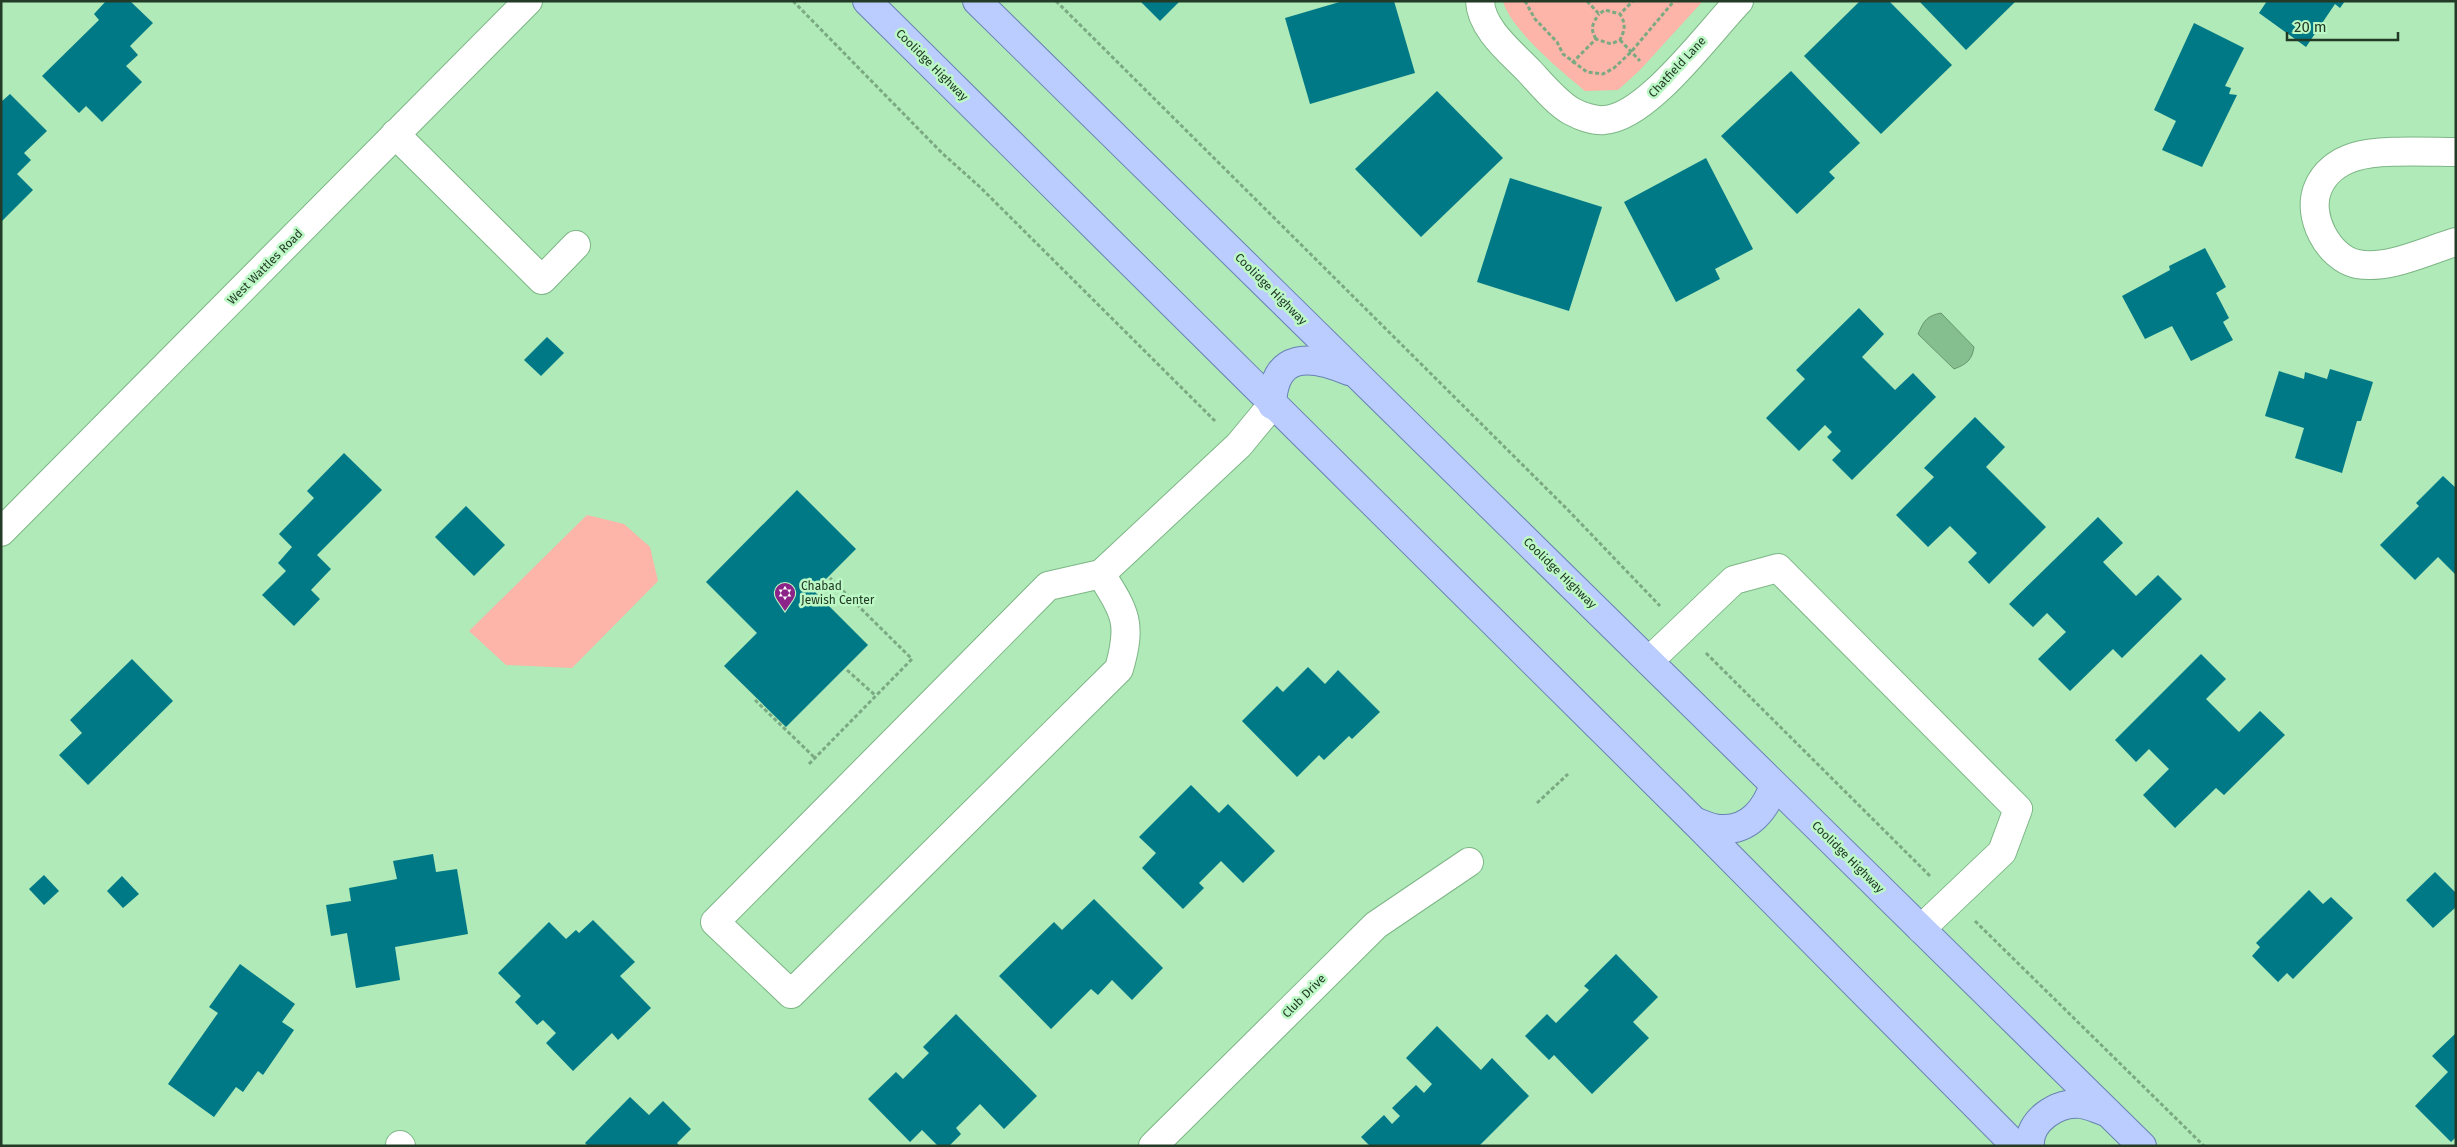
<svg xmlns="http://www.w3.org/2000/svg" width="2457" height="1147" font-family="'Fira Sans',sans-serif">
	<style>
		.green { fill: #fdb4a9 }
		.water { fill: #86bf8f; stroke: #689770 }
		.building { fill: #007987 }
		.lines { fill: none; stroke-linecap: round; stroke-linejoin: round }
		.minor-casing { stroke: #7db686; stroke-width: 30 }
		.major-casing { stroke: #6883b2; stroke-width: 30 }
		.path { stroke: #7ba982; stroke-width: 3; stroke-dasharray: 4 2.5; stroke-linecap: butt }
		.minor { stroke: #fff; stroke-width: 28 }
		.major { stroke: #bbccfe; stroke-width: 28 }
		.labels { text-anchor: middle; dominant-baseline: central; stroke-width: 5; stroke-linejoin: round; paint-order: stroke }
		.street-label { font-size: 12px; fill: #223a26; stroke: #bcf8c5 }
		.poi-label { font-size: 12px; fill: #223a26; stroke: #bcf8c5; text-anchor: start }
	</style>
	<rect width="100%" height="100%" fill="#afeab8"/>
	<g class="green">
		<path d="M1503,1H1703L1639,71L1618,90L1585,91C1563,73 1510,29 1503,1Z"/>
		<polygon points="587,515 624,524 650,547 658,581 572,668 506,665 469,631"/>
	</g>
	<path class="water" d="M1941,313L1974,347C1972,360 1967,364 1954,369L1918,334C1924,320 1927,316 1941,313Z"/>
	<g class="building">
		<polygon points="106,1 130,1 153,23 130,46 138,55 126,66 142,82 102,122 86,106 79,113 42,76 99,20 94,14"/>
		<polygon points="1140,1 1180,1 1160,21"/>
		<polygon points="1343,1 1394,1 1415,73 1310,104 1285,18"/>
		<polygon points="1860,1 1889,1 1952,65 1881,134 1804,56"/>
		<polygon points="1919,1 2016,1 1966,50"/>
		<polygon points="2267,1 2345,1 2340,8 2335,4 2306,47 2259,13"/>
		<polygon points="2194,23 2244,48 2225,86 2231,88 2229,94 2237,95 2202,167 2162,150 2176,121 2154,110"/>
		<polygon points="1791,71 1860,143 1829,172 1835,178 1797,214 1721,136"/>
		<polygon points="1437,91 1503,158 1421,237 1355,169"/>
		<polygon points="10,94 47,131 24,153 31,160 17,174 33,190 1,222 1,102"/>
		<polygon points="1706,158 1753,249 1715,269 1720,279 1676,302 1624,202"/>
		<polygon points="1510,178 1602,207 1569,311 1477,282"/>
		<polygon points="2205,248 2226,287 2216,293 2229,318 2223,322 2233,340 2191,361 2172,326 2145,339 2122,296 2170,270 2169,266"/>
		<polygon points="1859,308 1884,334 1862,357 1895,390 1913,373 1936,397 1852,480 1832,460 1841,451 1827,437 1832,432 1825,425 1799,451 1766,418 1805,379 1796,370"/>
		<polygon points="547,337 564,353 541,376 524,360"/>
		<polygon points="2330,369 2373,382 2361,421 2357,421 2342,473 2295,458 2304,428 2265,416 2279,371 2304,379 2305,372 2327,379"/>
		<polygon points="1975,417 2005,447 1986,467 2046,527 1989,584 1968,562 1977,553 1950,526 1928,547 1896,515 1934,477 1924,468"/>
		<polygon points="344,453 382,490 317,555 331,569 311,590 320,599 294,626 262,595 286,571 278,563 292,547 279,534 314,498 307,491"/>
		<polygon points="2443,476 2456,488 2456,575 2438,557 2415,580 2380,545 2419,506 2416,503"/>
		<polygon points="797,490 856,549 814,591 868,645 786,727 724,666 757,633 706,582"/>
		<polygon points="466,506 505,545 474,576 435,537"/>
		<polygon points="2098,517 2123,543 2103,562 2136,596 2158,575 2182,599 2122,658 2113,649 2070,691 2038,659 2066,632 2047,613 2033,627 2009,604"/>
		<polygon points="2201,654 2226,679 2206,699 2239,732 2260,711 2285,735 2224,795 2216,788 2175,828 2143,795 2169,769 2149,749 2136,762 2115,740"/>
		<polygon points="132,659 173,701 88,785 59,755 82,733 70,720"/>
		<polygon points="1308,667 1325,684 1338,670 1380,712 1352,739 1349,736 1324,760 1319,755 1297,777 1242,721 1277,686 1283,692"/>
		<polygon points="1191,785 1219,813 1228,804 1275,851 1243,883 1221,861 1199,883 1204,888 1183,909 1142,868 1156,853 1139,837"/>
		<polygon points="433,854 436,872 457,869 468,934 395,947 400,980 356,988 347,933 331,936 326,905 351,901 349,888 397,879 393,861"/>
		<polygon points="2435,872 2456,893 2456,907 2433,928 2406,900"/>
		<polygon points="44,875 59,891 44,905 29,889"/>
		<polygon points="122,876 139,894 123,908 107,891"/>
		<polygon points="2309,890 2323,904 2331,897 2353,918 2293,979 2287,973 2278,982 2252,956 2260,947 2256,943"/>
		<polygon points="1094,899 1163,968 1132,1000 1112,980 1098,995 1091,989 1051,1029 999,976 1054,922 1062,930"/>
		<polygon points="593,920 635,962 620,976 651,1008 618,1040 612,1033 573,1071 546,1043 556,1033 543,1020 537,1025 515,1002 521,996 498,973 549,922 566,939 576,930 579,933"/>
		<polygon points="1616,954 1658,997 1633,1022 1649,1038 1592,1094 1554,1055 1549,1060 1525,1036 1547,1014 1556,1023 1589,990 1584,986"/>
		<polygon points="240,964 295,1004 282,1022 294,1030 263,1075 258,1071 243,1092 236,1087 214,1117 168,1084 218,1013 209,1007"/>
		<polygon points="956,1014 1037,1096 1004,1129 980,1104 956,1128 961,1134 949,1146 938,1146 922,1130 910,1142 868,1099 896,1072 903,1079 929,1053 923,1047"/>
		<polygon points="1437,1026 1481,1070 1492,1058 1529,1096 1479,1146 1370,1146 1361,1137 1384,1115 1392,1124 1400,1116 1392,1108 1416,1085 1424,1093 1432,1084 1406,1058"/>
		<polygon points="2456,1033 2456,1137 2451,1142 2415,1106 2448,1072 2432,1056"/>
		<polygon points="630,1097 649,1115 663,1101 691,1129 677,1143 680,1146 588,1146 585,1143"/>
	</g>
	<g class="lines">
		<g class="minor-casing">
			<g id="minor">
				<path d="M1480,1C1481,29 1512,53 1530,72C1542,85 1556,102 1571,111C1580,116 1594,121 1604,120C1647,118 1709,32 1739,1"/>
				<polyline points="395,134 542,280 576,245"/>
				<path d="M2456,152C2429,152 2378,149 2354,157C2338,162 2324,173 2318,188C2306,215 2328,258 2357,264C2389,270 2425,251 2456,242"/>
				<polyline points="1,532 528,1"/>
				<path d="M1101,574C1126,614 1132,623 1119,669L791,994L715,922L1048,586L1101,574L1239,445L1272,405"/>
				<polyline points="1649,661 1734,580 1778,568 2018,809 2002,852 1921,929"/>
				<polyline points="400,1145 401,1146"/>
				<polyline points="1153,1146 1376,925 1469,862"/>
			</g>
		</g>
		<g class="major-casing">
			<g id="major">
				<polyline points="867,1 1694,821 2016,1146"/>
				<polyline points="977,1 2142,1146"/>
				<path d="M1272,405C1274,351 1310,355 1349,371"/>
				<path d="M1694,821C1702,824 1712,829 1721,829C1749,831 1766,809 1774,785"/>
				<path d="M2030,1146C2028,1121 2058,1101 2081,1104C2090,1105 2099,1110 2107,1112"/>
			</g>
		</g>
		<g class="path">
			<polyline points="793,1 942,153 980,187 1216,422"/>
			<polyline points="1056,1 1568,510 1660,606"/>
			<polyline points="1525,1 1535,19 1557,42 1563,54 1587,72 1603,74 1614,68 1631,52 1674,1"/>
			<polyline points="1587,1 1599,14 1605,10 1620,14"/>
			<path d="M1596,39C1590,29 1592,24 1599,14"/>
			<polyline points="1620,40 1640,61"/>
			<path d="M1572,63L1596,39L1611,44L1620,40C1625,30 1626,24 1620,14L1633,1"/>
			<polyline points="1706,653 1930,876"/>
			<polyline points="847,670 876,696"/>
			<polyline points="755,700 815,758"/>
			<polyline points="809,764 912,659 830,578"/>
			<polyline points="1537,803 1568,774"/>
			<polyline points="1975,921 2204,1146"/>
		</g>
		<use href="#minor" class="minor"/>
		<use href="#major" class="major"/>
	</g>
	<defs>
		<g id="synagogue-pin" transform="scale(1.125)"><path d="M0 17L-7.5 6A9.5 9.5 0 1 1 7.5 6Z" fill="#8b2389" stroke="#bcf8c5"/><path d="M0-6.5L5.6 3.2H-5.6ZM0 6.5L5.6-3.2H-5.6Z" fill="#fff"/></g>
	</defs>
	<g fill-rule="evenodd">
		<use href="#synagogue-pin" x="785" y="593"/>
	</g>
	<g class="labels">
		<g class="street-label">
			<text transform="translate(932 65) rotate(45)">Coolidge Highway</text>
			<text transform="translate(1677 67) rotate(-47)">Chatfield Lane</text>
			<text transform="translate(265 267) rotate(-45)">West Wattles Road</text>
			<text transform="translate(1271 289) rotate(45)">Coolidge Highway</text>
			<text transform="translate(1560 573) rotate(44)">Coolidge Highway</text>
			<text transform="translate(1848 857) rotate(45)">Coolidge Highway</text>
			<text transform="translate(1304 996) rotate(-45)">Club Drive</text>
		</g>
		<g class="poi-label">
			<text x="801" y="586">Chabad<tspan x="801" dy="14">Jewish Center</tspan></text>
		</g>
	</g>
	<rect width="2457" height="1147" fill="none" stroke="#223a26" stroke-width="5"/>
	<path d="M2287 32v8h111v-8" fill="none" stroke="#223a26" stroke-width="2.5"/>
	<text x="2294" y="32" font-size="15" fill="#223a26" stroke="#bcf8c5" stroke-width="4" paint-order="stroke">20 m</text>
</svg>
